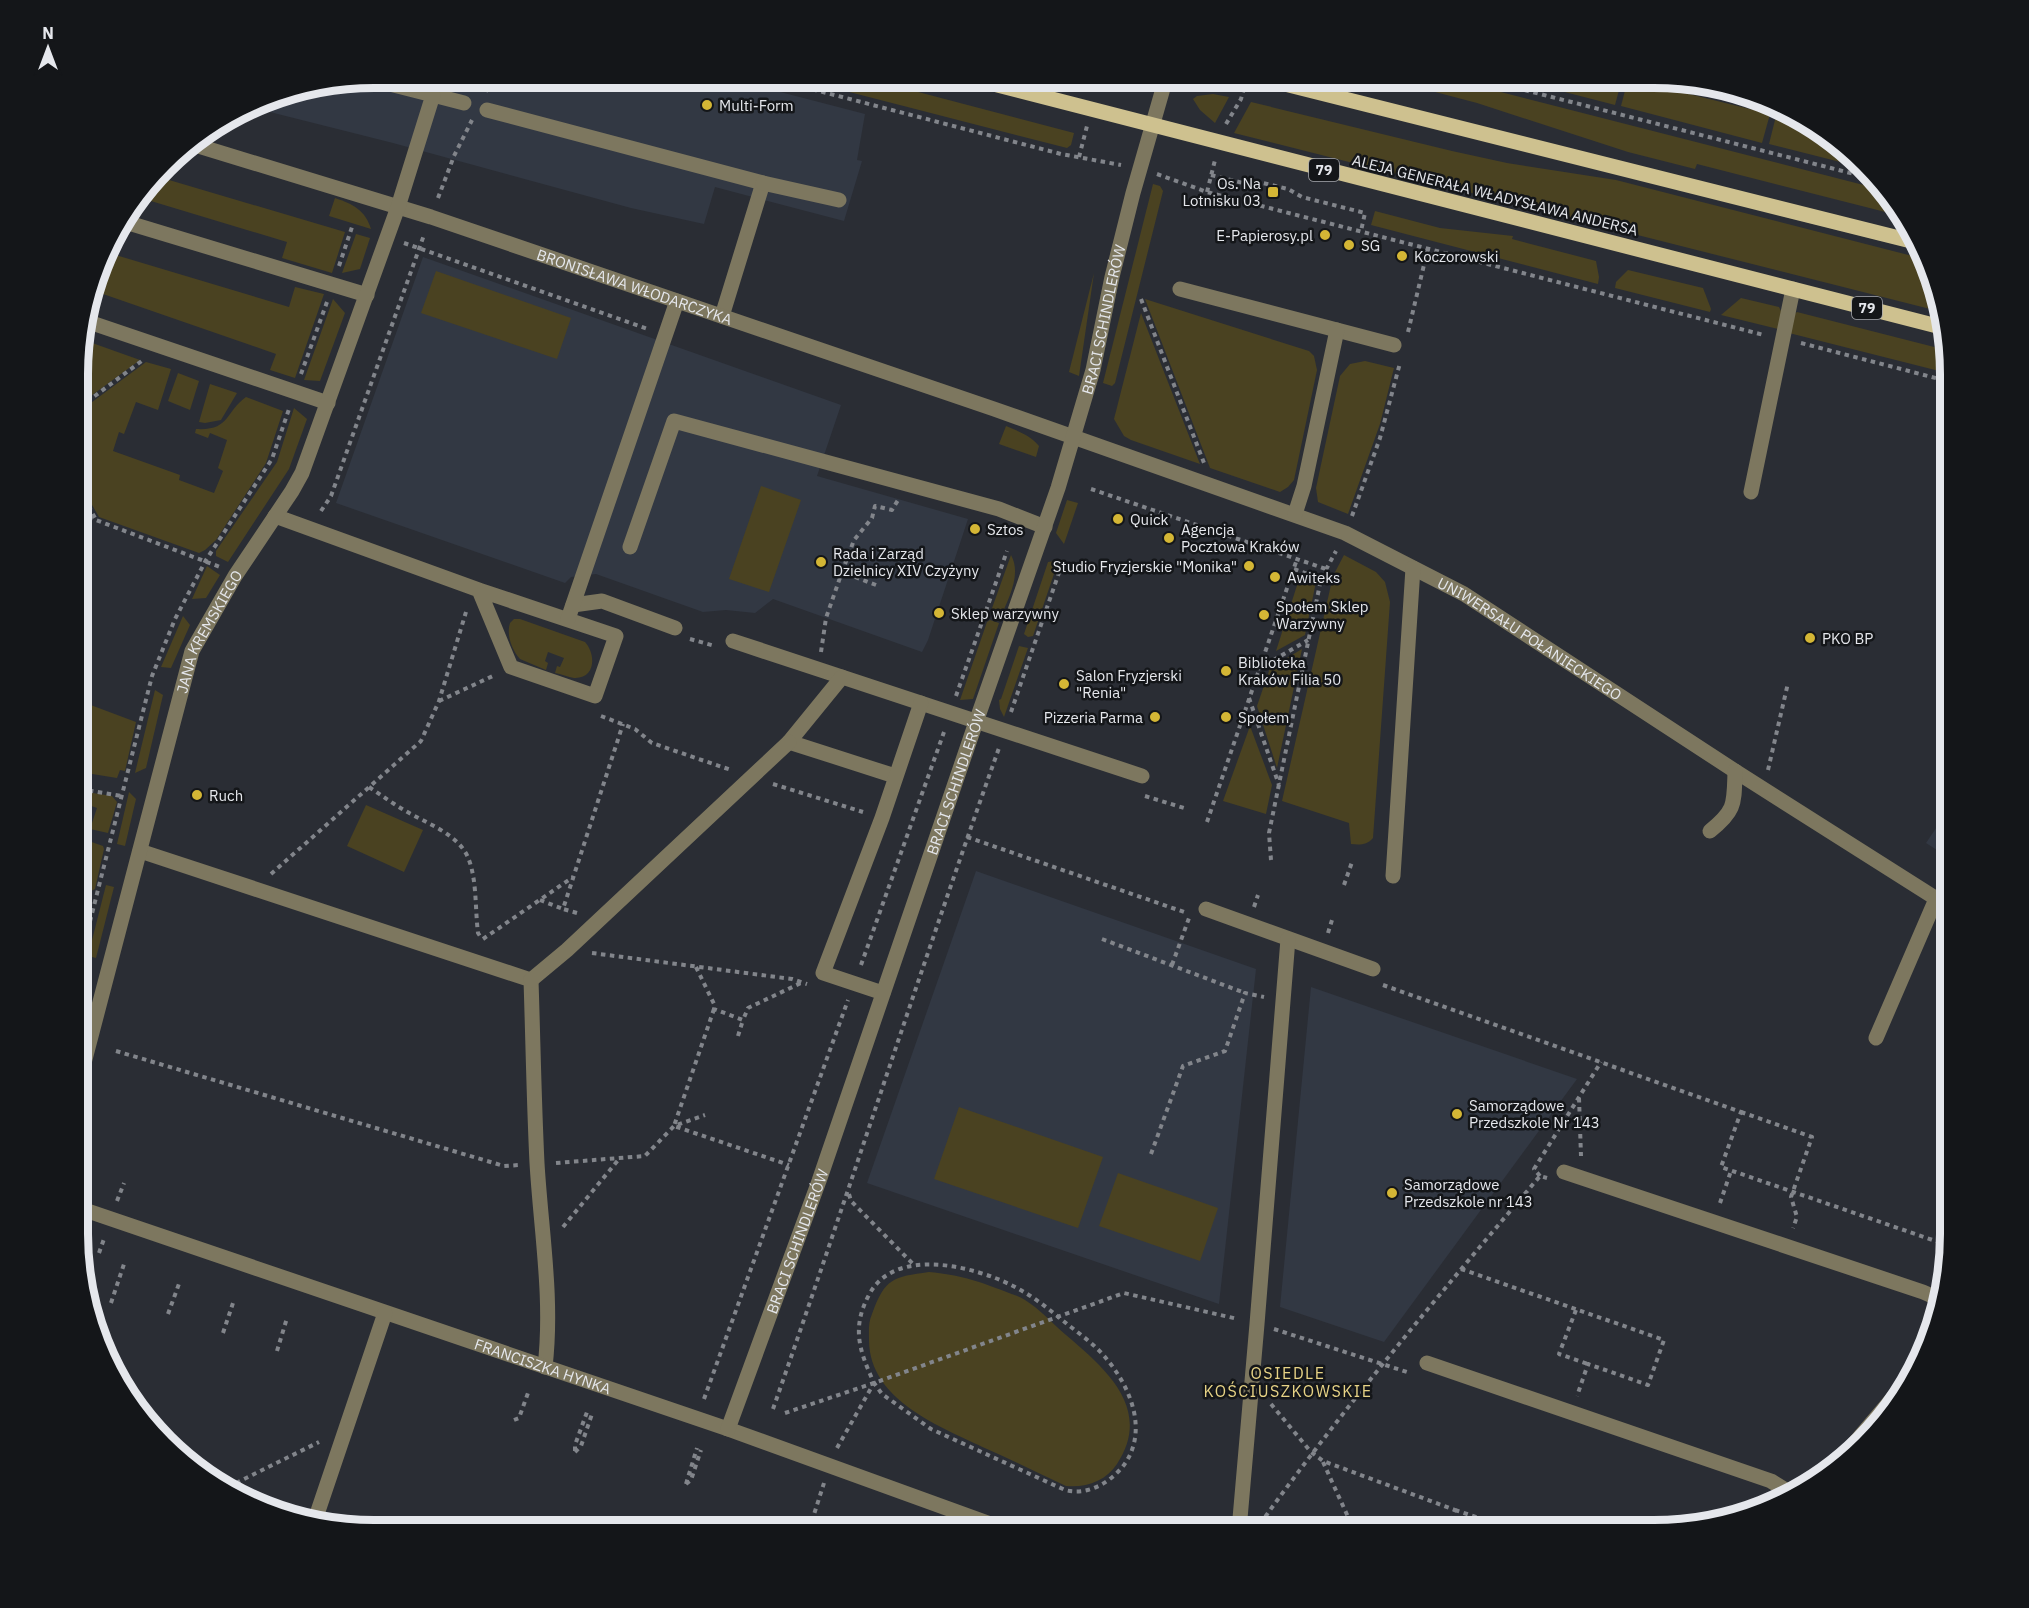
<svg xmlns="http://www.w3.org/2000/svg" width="2029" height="1608" font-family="'IBM Plex Sans',sans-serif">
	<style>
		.built { fill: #323843 }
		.green { fill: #4a4221 }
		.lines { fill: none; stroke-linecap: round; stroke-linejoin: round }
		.path { stroke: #82858b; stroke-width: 4; stroke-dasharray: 4.5 4.5; stroke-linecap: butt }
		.minor { stroke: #7d775f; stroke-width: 15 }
		.major { stroke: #cec18f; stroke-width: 15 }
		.poi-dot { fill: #d4b635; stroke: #141619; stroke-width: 2 }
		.labels { text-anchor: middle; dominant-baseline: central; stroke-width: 5; stroke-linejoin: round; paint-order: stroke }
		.shield { fill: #141619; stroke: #a6a8ad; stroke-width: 1.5 }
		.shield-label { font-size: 14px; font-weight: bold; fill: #e5e7ec }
		.poi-label { font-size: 15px; fill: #e5e7ec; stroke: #141619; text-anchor: start }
		.street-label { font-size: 15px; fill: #e5e7ec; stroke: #141619 }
		.neighbourhood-label { font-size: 16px; letter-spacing: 1.5px; fill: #e7d386; stroke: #141619 }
		.rim { fill: none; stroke: #e5e7ec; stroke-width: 8 }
	</style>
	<rect width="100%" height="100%" fill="#2a2d34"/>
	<g class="built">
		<polygon points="375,78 726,78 865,114 857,160 862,161 844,221 715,187 704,224 631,208 393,143 254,108 279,94"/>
		<polygon points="423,257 841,405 817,476 968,519 928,640 922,652 773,599 755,613 726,610 703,612 596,574 571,577 565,583 336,503"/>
		<polygon points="1951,806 1951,859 1926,843"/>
		<polygon points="976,871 1256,969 1219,1304 867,1183"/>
		<polygon points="1311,987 1577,1079 1384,1342 1280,1307"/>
	</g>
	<g class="green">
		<polygon points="795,78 865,78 1074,133 1071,145 1067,148"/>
		<polygon points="1382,78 1450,79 1883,190 1905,217 1697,164 1695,169 1628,152 1477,103"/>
		<polygon points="1514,79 1622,79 1615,105"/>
		<polygon points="1628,79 1770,114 1762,143 1621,106"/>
		<polygon points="1213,94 1229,97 1215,123 1200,110 1193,99 1197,96"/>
		<polygon points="1251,102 1452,151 1507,163 1616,180 1928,260 1938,311 1234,133"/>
		<polygon points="1776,116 1804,123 1850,152 1864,168 1769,144"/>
		<polygon points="159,177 345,232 332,273 282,258 287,242 141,198"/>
		<polygon points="1153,184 1160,186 1163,191 1115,383 1112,386 1103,383"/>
		<path d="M335,198C353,204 365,210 371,229L329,216Z"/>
		<polygon points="1375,211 1440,228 1513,236 1512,239 1596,261 1599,277 1598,284 1371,225"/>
		<polygon points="356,234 370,238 360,269 342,273"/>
		<polygon points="109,253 289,307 295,287 324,294 295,378 270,370 276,354 103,294 96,313 89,310"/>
		<polygon points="1628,270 1703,288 1711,309 1710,312 1615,288 1616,282"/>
		<polygon points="436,271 571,318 557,359 421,313"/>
		<polygon points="1094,273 1079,376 1069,372"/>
		<polygon points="1741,298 1779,307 1782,313 1778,329 1721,315"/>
		<polygon points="333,299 345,313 320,381 304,380"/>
		<polygon points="1145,299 1309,351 1314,356 1317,370 1294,480 1288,487 1280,492 1210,468"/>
		<polygon points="1797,312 1946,350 1951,374 1789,333 1793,315"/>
		<polygon points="1141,313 1200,464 1131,440 1124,436 1114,419"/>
		<polygon points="81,339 140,360 80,404"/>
		<polygon points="1365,361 1394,368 1380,424 1348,514 1318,502 1316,488 1340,376 1350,364"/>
		<path d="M146,362L171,369L158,410L136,402L124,434L119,432L113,451L180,475L179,480L214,493L223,471L218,468L227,440L210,433L208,438L195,433L196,429C230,431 225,412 246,397L283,411L266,463L216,540L205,550L199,553L99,517L80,484V411Z"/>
		<polygon points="178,373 199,381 190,410 168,401"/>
		<polygon points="210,384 237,393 221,420 205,423 199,422"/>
		<polygon points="294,408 307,419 289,469 228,562 216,556 216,551 277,462"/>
		<path d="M1006,426C1018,431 1030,435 1039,446L1036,457L999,444Z"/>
		<polygon points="761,486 801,500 769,592 729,579"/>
		<polygon points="1067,500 1078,503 1064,544 1056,533"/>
		<path d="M1011,555C1022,575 1008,598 1001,617L992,614L991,611Z"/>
		<path d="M1344,555L1376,572L1385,582L1390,602L1373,838C1367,845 1360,845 1351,844L1349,823L1282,801L1333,576Z"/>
		<polygon points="1055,561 1058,562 1033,636 1028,637 1024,634 1048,562"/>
		<polygon points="207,566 220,575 206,598 192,599"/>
		<polygon points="1300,576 1316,582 1305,635 1276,651"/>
		<polygon points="183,616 190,625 171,668 161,667"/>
		<path d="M514,619H520L585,642C596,654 596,679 574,678C568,677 561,674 555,673L557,666L560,667L564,658L548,652L545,661L548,663L546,670L520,659C512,650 506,635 510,623Z"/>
		<polygon points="990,620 999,623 973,699 960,700 987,622"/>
		<polygon points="1019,646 1028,648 1004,717 1000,709 999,700 1001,699"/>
		<polygon points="1302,649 1277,768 1257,706 1270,668"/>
		<polygon points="155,690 163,695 146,768 135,773"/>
		<polygon points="80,701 136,722 125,771 120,770 117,778 80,772"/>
		<polygon points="1250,726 1272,785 1266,814 1223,801"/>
		<polygon points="80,791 112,796 117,802 108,833 90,829 97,808 80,802"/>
		<polygon points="129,792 136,799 125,846 117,844"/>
		<polygon points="366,805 423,830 404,872 347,846"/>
		<polygon points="86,840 103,846 104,849 95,889 91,891 79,885 79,858"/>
		<polygon points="106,885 114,887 96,958 88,956"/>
		<polygon points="959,1107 1103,1157 1078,1228 934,1179"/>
		<polygon points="1118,1173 1218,1208 1200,1261 1099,1226"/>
		<path d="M929,1272C960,1275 975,1280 1004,1291C1011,1294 1019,1296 1025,1300C1040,1309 1053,1324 1066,1335C1106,1369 1153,1409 1117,1464C1106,1481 1086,1488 1066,1486C1040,1474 1014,1461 987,1449C941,1427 870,1401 869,1341C869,1331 868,1323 872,1314C885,1278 893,1277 929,1272Z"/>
	</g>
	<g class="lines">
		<g class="path">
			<polyline points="769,78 1061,154 1121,165"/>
			<polyline points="1481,79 1874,179"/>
			<polyline points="1096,90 1099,78"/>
			<polyline points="486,92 489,78"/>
			<polyline points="1226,124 1241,99 1244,88"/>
			<polyline points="1079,157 1087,126"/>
			<polyline points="1157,174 1207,192 1764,335"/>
			<polyline points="1211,175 1247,184 1263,183 1288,189 1302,197 1365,213 1361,231"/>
			<polyline points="1207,192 1215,160"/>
			<polyline points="438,198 454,156 472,120"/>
			<polyline points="404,243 648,329"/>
			<polyline points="339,266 352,227"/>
			<polyline points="1141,299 1204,463"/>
			<polyline points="1408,332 1428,248"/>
			<polyline points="1801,343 1951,382"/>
			<polyline points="301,374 327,302"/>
			<polyline points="80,407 143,360"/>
			<polyline points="1091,489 1326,569"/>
			<polyline points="80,490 96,520"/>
			<polyline points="321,511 331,496 424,235"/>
			<polyline points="80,514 220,567"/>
			<polyline points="1352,516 1380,438 1400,363"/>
			<polyline points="1294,569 1321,579"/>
			<polyline points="876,585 842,572 854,540 872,518 875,506 892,510 898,500"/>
			<polyline points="690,639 715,646"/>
			<polyline points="821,652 826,618 842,572 839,571"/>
			<polyline points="1258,669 1308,640"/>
			<polyline points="956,696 1007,551"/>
			<polyline points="1249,698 1279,785"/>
			<polyline points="439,701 495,675"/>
			<polyline points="1011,712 1063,561"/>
			<polyline points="601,716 635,729 652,743 731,770"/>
			<polyline points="1768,770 1788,683"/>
			<polyline points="773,784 863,812"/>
			<path d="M369,787C381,795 392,803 404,810C425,823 460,834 469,860C477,882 475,909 478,933L482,939"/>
			<polyline points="80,789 122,796"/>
			<polyline points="1145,796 1184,808"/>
			<polyline points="1207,822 1297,559"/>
			<polyline points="967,837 1187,913"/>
			<polyline points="1271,860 1269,833 1321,579 1336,551"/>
			<polyline points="271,874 421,741 439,701 466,612"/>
			<polyline points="1344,885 1352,862"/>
			<polyline points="540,900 563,909"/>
			<polyline points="1254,907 1258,895"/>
			<polyline points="577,913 563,909 623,724"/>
			<polyline points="1328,933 1332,920"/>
			<polyline points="483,939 573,877"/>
			<polyline points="1102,939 1245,993"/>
			<polyline points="592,953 792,979 807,984"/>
			<polyline points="79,965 152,676 175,619 206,560 272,459 289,409"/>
			<polyline points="861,965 944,732"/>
			<polyline points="1172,965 1189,918"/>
			<polyline points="696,967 715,1006 714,1009 743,1020 748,1008 803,982"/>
			<polyline points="1383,985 1741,1112 1721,1167 1950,1246"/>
			<polyline points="714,1009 674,1126 789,1165"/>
			<polyline points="738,1036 743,1020"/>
			<polyline points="116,1051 504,1166 519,1165"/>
			<polyline points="1579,1098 1581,1156"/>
			<polyline points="1741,1112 1812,1137 1791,1197 1797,1217 1793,1228"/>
			<polyline points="79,1135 90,1138"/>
			<polyline points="1151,1154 1183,1066 1225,1051 1245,993 1264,997"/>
			<polyline points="556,1163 645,1156 674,1126 705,1115"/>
			<polyline points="1540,1176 1534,1169 1601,1062"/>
			<polyline points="849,1194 851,1201 914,1265"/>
			<polyline points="117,1201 124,1183"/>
			<polyline points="1720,1203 1731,1171"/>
			<polyline points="563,1227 619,1159"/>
			<polyline points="99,1253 105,1236"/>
			<polyline points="1461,1269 1664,1340 1648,1385 1588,1364 1577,1396"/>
			<polyline points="111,1303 125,1261"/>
			<polyline points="1576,1310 1559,1354 1588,1364"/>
			<polyline points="168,1314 180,1281"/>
			<polyline points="1924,1319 1934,1324"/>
			<polyline points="1274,1329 1410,1373"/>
			<polyline points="223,1333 234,1300"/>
			<polyline points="277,1351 287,1318"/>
			<polyline points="704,1399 848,1000"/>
			<polyline points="1271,1404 1311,1452 1323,1461 1455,1510 1448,1530"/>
			<path d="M773,1409C850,1189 921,967 999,748"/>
			<polyline points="785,1413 874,1383 1124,1293 1238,1319"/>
			<polyline points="514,1420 519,1418 528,1393"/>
			<path d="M837,1448L874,1383C859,1350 851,1327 870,1293C896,1247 973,1266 1011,1285C1032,1295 1050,1310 1067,1324C1080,1334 1094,1344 1105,1357C1130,1386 1149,1430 1124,1465C1110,1483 1087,1496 1065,1490L931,1429L882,1394L874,1383"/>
			<polyline points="575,1451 575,1445 587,1412"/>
			<polyline points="575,1452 581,1446 592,1414"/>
			<polyline points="1323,1462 1354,1530"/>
			<polyline points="686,1484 691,1480 701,1450"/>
			<polyline points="686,1484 697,1448"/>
			<polyline points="228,1487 319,1442"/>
			<polyline points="1455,1510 1515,1530"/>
			<path d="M1260,1524C1347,1403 1444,1289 1540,1176L1547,1178"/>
			<polyline points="809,1530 824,1483"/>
		</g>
		<g class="minor">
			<polyline points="433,95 464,103"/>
			<polyline points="487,110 763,183 722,316"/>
			<path id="s1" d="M192,144L431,217L994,409L1345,533L1464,594L1735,771L1951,908"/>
			<polyline points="763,183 839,200"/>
			<polyline points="122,221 367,295"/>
			<polyline points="1180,289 1394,345"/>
			<polyline points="86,321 328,403"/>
			<polyline points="1751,492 1793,289"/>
			<polyline points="1295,514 1304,486 1337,330"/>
			<polyline points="275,516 479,590 616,636 595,696 511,667 479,590"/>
			<polyline points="630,547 674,421 999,509 1045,527"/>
			<polyline points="573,605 602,601 675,628"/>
			<polyline points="568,619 677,301"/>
			<polyline points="733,641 842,677"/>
			<polyline points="895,776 789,742 842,677 1142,776"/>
			<path d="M1710,831C1736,810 1734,804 1735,771"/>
			<path d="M140,851L531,980C533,1041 534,1102 537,1163C541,1231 553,1299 545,1367"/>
			<polyline points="1393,876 1413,568"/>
			<polyline points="1206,909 1373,969"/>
			<polyline points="531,980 567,950 789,742"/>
			<polyline points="883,993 823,973 882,818 921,703"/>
			<polyline points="1876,1038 1936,899"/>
			<path id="s2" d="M79,1082L192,651L235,576L292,491L302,473L398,207L433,95L370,79"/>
			<polyline points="1564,1172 1923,1292 1939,1299"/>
			<path id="s3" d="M79,1208L728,1429L1007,1530"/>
			<polyline points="1427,1363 1771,1481 1792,1494"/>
			<path id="s4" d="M728,1429L819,1181L976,722L1058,488L1093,370L1112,277L1133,193L1166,78"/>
			<polyline points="1835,1466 1908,1380"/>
			<polyline points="315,1520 385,1313"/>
			<polyline points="1239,1530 1257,1324 1288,939"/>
		</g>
		<g class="major">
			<polyline points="970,78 1941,327"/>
			<polyline points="1261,78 1919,243"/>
		</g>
	</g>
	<g class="poi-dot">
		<circle cx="707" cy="105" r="6"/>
		<rect x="1267" y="186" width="12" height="12" rx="3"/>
		<circle cx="1325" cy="235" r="6"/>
		<circle cx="1349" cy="245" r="6"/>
		<circle cx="1402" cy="256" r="6"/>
		<circle cx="1118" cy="519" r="6"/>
		<circle cx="975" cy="529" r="6"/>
		<circle cx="1169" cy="538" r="6"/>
		<circle cx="821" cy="562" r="6"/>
		<circle cx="1249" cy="566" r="6"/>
		<circle cx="1275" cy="577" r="6"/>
		<circle cx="939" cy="613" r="6"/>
		<circle cx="1264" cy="615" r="6"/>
		<circle cx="1810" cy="638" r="6"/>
		<circle cx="1226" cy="671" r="6"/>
		<circle cx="1064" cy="684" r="6"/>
		<circle cx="1155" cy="717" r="6"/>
		<circle cx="1226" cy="717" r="6"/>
		<circle cx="197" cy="795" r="6"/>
		<circle cx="1457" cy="1114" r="6"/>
		<circle cx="1392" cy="1193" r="6"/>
	</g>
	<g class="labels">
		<g class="shield">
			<rect x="1309" y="159" width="30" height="22" rx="4.5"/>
			<rect x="1852" y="297" width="30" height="22" rx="4.5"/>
		</g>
		<g class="shield-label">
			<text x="1324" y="170">79</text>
			<text x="1867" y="308">79</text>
		</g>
		<g class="poi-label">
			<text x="719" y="105">Multi-Form</text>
			<text x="1261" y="183" text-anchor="end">Os. Na<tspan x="1261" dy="17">Lotnisku 03</tspan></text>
			<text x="1313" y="235" text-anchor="end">E-Papierosy.pl</text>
			<text x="1361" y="245">SG</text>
			<text x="1414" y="256">Koczorowski</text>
			<text x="1130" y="519">Quick</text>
			<text x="987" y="529">Sztos</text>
			<text x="1181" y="529">Agencja<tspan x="1181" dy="17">Pocztowa Kraków</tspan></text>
			<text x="833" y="553">Rada i Zarząd<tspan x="833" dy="17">Dzielnicy XIV Czyżyny</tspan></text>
			<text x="1237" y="566" text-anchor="end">Studio Fryzjerskie "Monika"</text>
			<text x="1287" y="577">Awiteks</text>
			<text x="1276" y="606">Społem Sklep<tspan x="1276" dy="17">Warzywny</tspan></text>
			<text x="951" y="613">Sklep warzywny</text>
			<text x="1822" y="638">PKO BP</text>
			<text x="1238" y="662">Biblioteka<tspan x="1238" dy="17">Kraków Filia 50</tspan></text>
			<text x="1076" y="675">Salon Fryzjerski<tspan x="1076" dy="17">"Renia"</tspan></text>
			<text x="1143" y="717" text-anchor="end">Pizzeria Parma</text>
			<text x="1238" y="717">Społem</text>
			<text x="209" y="795">Ruch</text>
			<text x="1469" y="1105">Samorządowe<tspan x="1469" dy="17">Przedszkole Nr 143</tspan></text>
			<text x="1404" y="1184">Samorządowe<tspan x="1404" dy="17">Przedszkole nr 143</tspan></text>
		</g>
		<g class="street-label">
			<text transform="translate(1495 195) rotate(14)">ALEJA GENERAŁA WŁADYSŁAWA ANDERSA</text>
			<text stroke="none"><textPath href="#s1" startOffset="465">BRONISŁAWA WŁODARCZYKA</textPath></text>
			<text stroke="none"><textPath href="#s4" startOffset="1172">BRACI SCHINDLERÓW</textPath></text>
			<text stroke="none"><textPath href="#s2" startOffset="470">JANA KREMSKIEGO</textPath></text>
			<text stroke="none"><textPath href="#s1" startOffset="1430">UNIWERSAŁU POŁANIECKIEGO</textPath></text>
			<text stroke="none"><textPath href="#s4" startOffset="686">BRACI SCHINDLERÓW</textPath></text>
			<text stroke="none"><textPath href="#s4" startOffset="200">BRACI SCHINDLERÓW</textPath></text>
			<text stroke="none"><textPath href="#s3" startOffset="490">FRANCISZKA HYNKA</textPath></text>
		</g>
		<g class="neighbourhood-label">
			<text x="1288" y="1373">OSIEDLE<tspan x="1288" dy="18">KOŚCIUSZKOWSKIE</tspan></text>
		</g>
	</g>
	<path d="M0 0H2029V1608H0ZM374 88H1654A286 286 0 0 1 1940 374V1234A286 286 0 0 1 1654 1520H374A286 286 0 0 1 88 1234V374A286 286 0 0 1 374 88Z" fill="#141619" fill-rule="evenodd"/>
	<path class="rim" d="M374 88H1654A286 286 0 0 1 1940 374V1234A286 286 0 0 1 1654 1520H374A286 286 0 0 1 88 1234V374A286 286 0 0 1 374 88Z"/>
	<g transform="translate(48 48)" stroke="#141619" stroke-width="4.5" paint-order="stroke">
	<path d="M0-4.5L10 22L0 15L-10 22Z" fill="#e5e7ec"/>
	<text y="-9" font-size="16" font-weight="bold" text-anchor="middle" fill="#e5e7ec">N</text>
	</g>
</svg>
